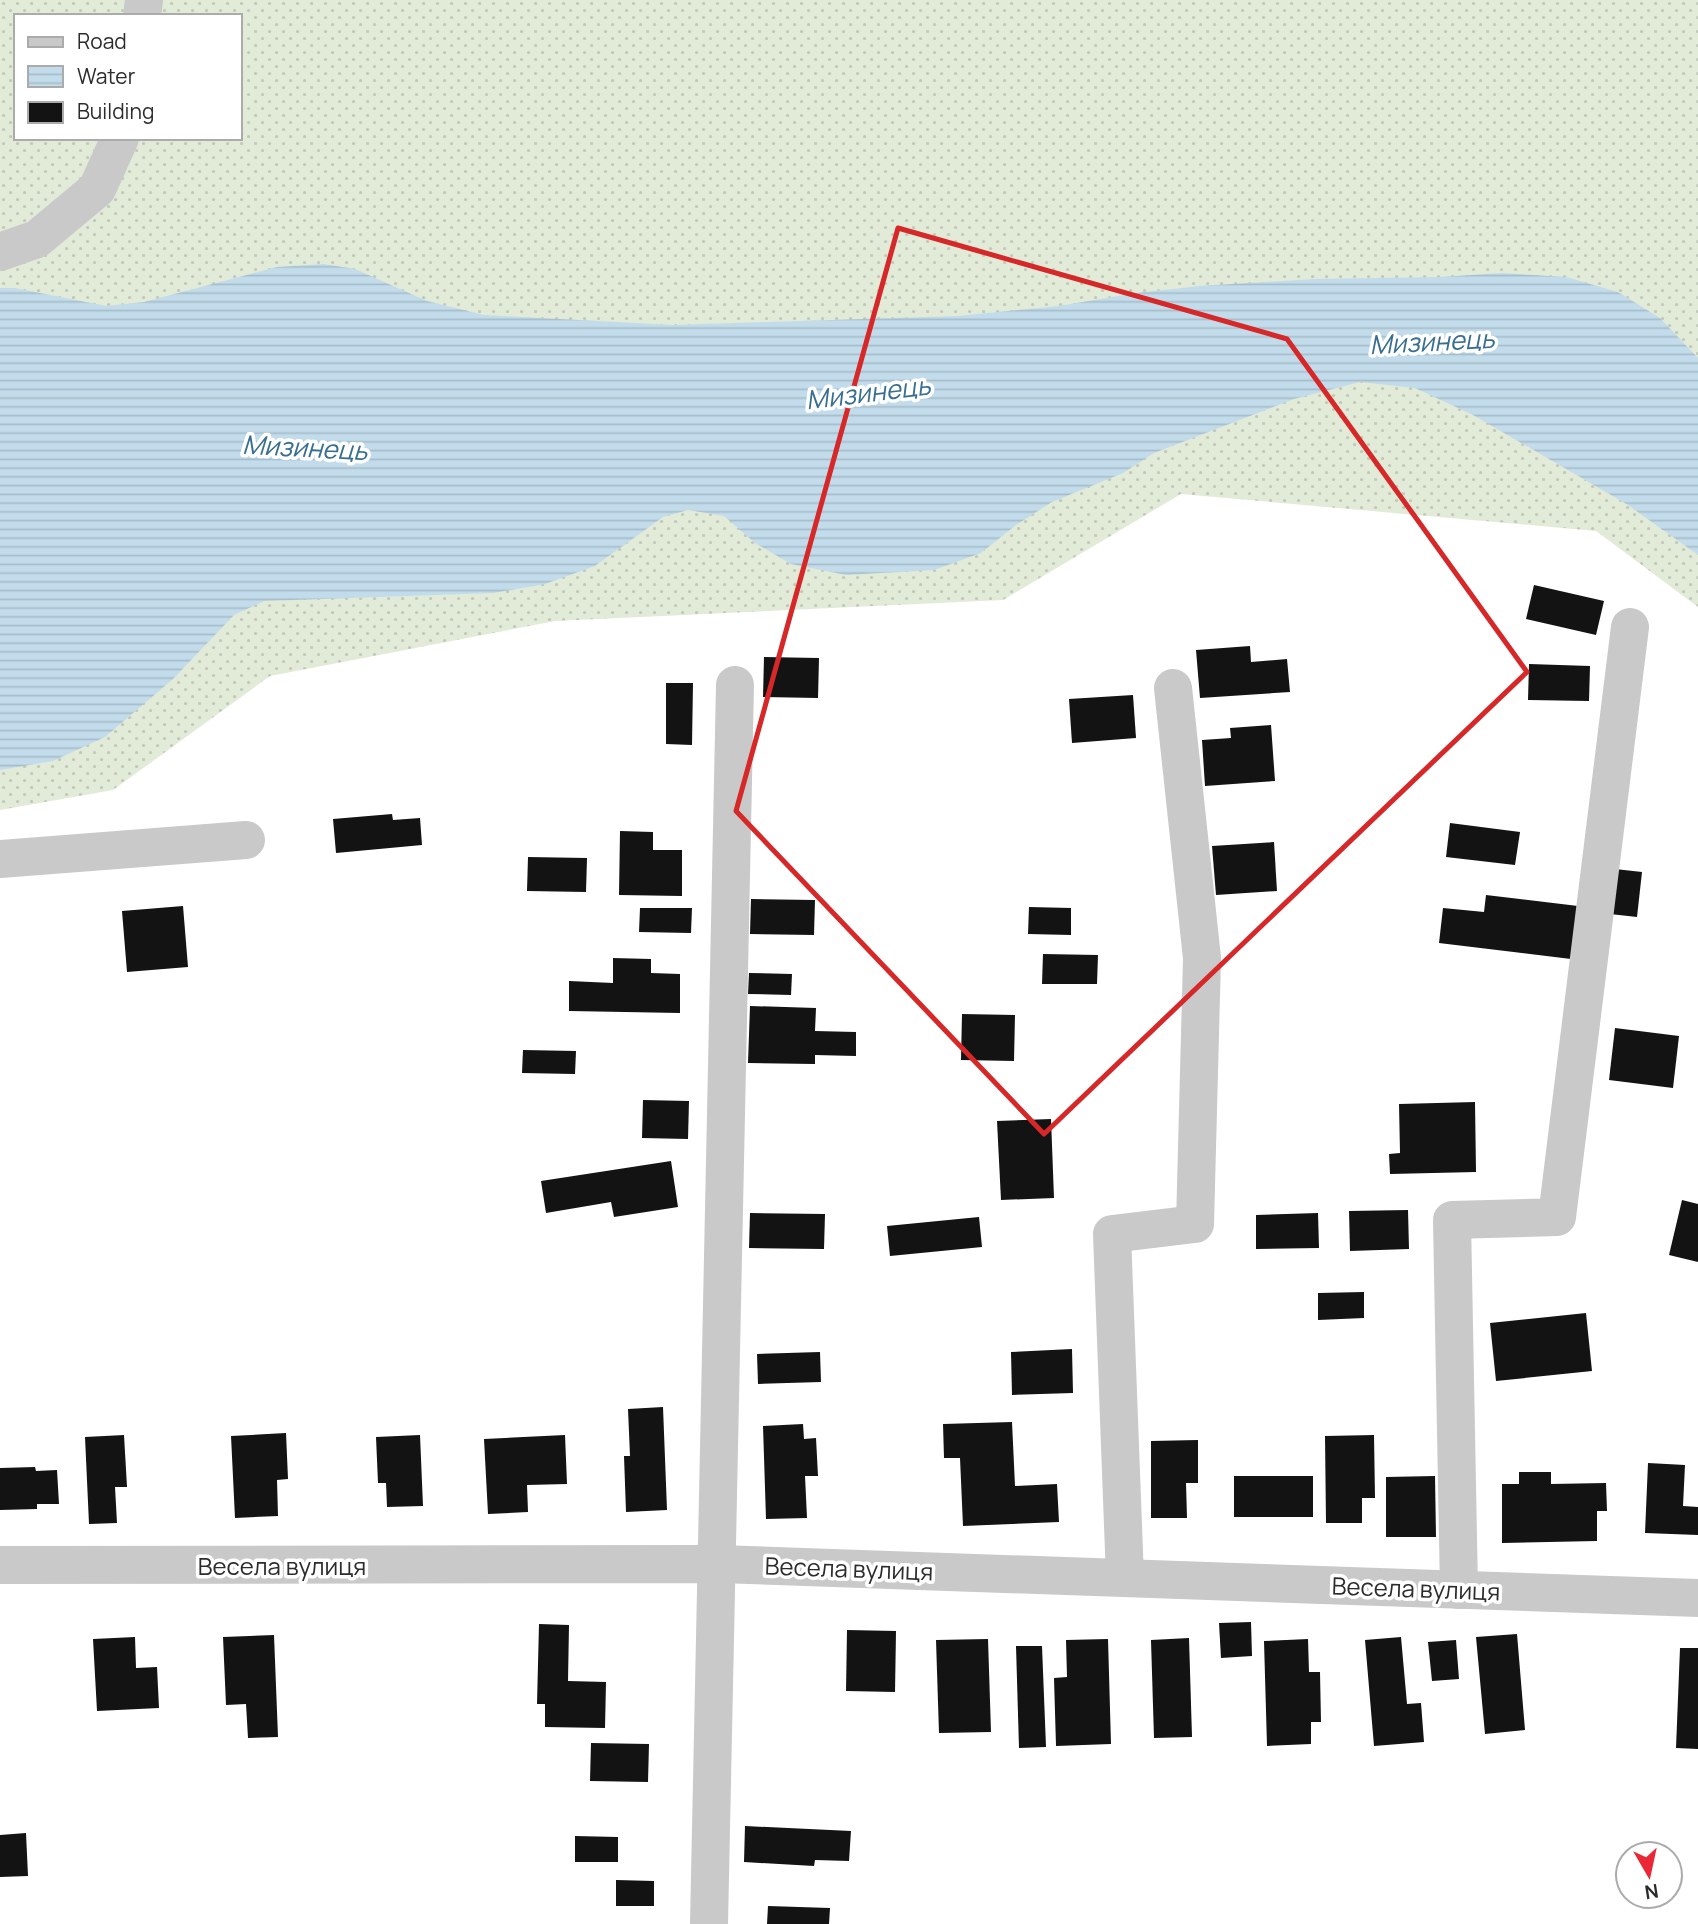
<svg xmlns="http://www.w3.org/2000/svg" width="1698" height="1924" font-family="Manrope,sans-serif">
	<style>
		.grass { fill: url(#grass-dots); fill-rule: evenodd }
		.water { fill: url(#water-rules) }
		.building { fill: #131313 }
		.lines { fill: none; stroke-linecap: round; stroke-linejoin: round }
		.minor { stroke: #c9c9c9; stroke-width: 38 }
		.marked { fill: none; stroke: #d62828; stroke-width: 5; stroke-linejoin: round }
		.labels { text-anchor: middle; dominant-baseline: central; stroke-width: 7; stroke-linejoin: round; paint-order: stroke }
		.street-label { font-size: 24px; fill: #2c2c2c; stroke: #fff }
		.water-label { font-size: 26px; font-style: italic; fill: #386e8f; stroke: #fff }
	</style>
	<defs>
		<pattern id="grass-dots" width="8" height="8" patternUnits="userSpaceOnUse" patternTransform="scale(1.75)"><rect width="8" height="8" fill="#e2ead8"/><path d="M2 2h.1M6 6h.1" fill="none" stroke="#c2c9ba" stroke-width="1.8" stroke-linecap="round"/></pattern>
		<pattern id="water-rules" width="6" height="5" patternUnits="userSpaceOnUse" patternTransform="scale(1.75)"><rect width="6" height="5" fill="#c3dceb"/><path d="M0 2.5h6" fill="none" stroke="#a8bdca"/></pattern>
	</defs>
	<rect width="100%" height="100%" fill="#fff"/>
	<path class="grass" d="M0,0H1698V607L1596,531L1181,494L1003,600L555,621L270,676L113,790L0,810ZM16,16H240V138H16Z"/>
	<polygon class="water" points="324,264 355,269 427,301 484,315 673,325 957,316 1059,306 1136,293 1200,286 1314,279 1441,277 1502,273 1566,277 1618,292 1660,318 1698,358 1698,555 1628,505 1473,415 1415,388 1360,382 1294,399 1154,453 1123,473 1052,502 1016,525 981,553 934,570 846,575 791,564 755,543 724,516 688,510 663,517 595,566 545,584 493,593 264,601 234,615 173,679 105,737 53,761 0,770 0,288 15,288 106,306 144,302 277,267"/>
	<g class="building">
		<polygon points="1534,585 1604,601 1596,635 1526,619"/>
		<polygon points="1250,646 1251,662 1287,659 1290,692 1200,698 1196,650"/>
		<polygon points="764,657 819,658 818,698 763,697"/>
		<polygon points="1529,664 1590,666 1589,701 1528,700"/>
		<polygon points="666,683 693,683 692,745 666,744"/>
		<polygon points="1133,695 1136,738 1072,743 1069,699"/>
		<polygon points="1271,725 1275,781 1205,786 1202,740 1231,738 1230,728"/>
		<polygon points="392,814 393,820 420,818 422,845 336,853 333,819"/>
		<polygon points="1450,823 1520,832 1515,865 1446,857"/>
		<polygon points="620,831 653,832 653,850 682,850 682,896 619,895"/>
		<polygon points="1274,842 1277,891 1216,895 1212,846"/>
		<polygon points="528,857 587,858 586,892 527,891"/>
		<polygon points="1615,869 1642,872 1637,917 1610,914"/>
		<polygon points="1486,895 1578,906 1571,959 1439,943 1443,908 1484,912"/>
		<polygon points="751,899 815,900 814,935 750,934"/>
		<polygon points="183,906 188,967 127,972 122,911"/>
		<polygon points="1029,907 1071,908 1071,935 1028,934"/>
		<polygon points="640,908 692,908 691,933 639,932"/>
		<polygon points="1043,954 1098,955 1097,984 1042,984"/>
		<polygon points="613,958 651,959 651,973 680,974 680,1013 569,1011 569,981 613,983"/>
		<polygon points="749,973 792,974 791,995 748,994"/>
		<polygon points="750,1006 816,1008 815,1031 856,1032 856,1056 815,1055 815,1064 748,1063"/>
		<polygon points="962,1014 1015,1015 1014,1061 961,1060"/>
		<polygon points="1615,1028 1679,1036 1673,1088 1609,1080"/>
		<polygon points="523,1050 576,1051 575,1074 522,1073"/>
		<polygon points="643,1100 689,1101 688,1139 642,1138"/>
		<polygon points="1475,1102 1476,1172 1390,1174 1389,1154 1400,1153 1399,1104"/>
		<polygon points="1051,1119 1054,1198 1001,1200 997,1121"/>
		<polygon points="671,1161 678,1207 614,1217 611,1202 546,1213 541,1181"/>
		<polygon points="1682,1200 1698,1204 1698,1262 1669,1255"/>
		<polygon points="1408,1210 1409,1249 1350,1251 1349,1211"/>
		<polygon points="750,1213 825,1214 824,1249 749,1248"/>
		<polygon points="1318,1213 1319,1248 1256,1249 1256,1215"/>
		<polygon points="979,1217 982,1247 890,1256 887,1226"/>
		<polygon points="1364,1292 1364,1318 1318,1320 1318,1293"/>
		<polygon points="1586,1313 1592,1371 1496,1381 1490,1323"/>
		<polygon points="1072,1349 1073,1393 1012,1395 1011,1352"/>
		<polygon points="820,1352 821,1382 758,1384 757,1354"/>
		<polygon points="663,1407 667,1510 626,1512 624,1456 630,1456 628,1409"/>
		<polygon points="1012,1422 1015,1486 1057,1484 1059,1522 963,1526 960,1458 944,1458 943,1424"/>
		<polygon points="803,1424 804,1439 816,1438 818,1476 805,1476 807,1518 766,1519 763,1426"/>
		<polygon points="286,1433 288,1479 277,1480 278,1516 235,1518 231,1436"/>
		<polygon points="124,1435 127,1487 115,1487 117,1523 89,1524 85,1437"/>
		<polygon points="420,1435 423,1506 387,1507 386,1483 378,1483 376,1437"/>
		<polygon points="565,1435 567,1484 527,1485 528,1512 488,1514 484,1439"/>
		<polygon points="1374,1435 1375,1498 1362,1498 1362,1523 1326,1523 1325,1436"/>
		<polygon points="1198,1440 1198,1483 1186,1483 1187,1518 1151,1518 1151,1441"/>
		<polygon points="1648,1463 1685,1465 1683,1506 1698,1507 1698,1535 1645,1533"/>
		<polygon points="35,1467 36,1471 57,1470 59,1504 37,1504 37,1509 0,1510 0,1468"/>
		<polygon points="1519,1472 1551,1472 1551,1484 1606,1483 1607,1511 1597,1511 1597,1541 1502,1543 1502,1484 1519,1484"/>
		<rect x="1234" y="1476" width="79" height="41"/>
		<polygon points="1435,1476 1436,1537 1386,1537 1386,1477"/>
		<polygon points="1251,1622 1252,1656 1221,1658 1219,1623"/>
		<polygon points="539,1624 569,1625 568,1681 606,1682 605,1728 545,1727 545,1704 537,1704"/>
		<polygon points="847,1630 896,1631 895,1692 846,1691"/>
		<polygon points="1517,1634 1525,1730 1485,1734 1476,1637"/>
		<polygon points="274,1635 278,1737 248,1738 246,1704 226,1705 223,1637"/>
		<polygon points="135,1637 136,1668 157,1667 159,1708 97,1711 93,1639"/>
		<polygon points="1401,1637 1407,1704 1421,1703 1424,1742 1374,1746 1365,1640"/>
		<polygon points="1189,1638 1192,1737 1154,1738 1151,1640"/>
		<polygon points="988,1639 991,1732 939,1733 936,1640"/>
		<polygon points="1108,1639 1111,1744 1056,1746 1054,1678 1067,1677 1066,1640"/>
		<polygon points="1308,1639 1309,1672 1320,1672 1321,1722 1311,1722 1311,1744 1267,1746 1264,1641"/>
		<polygon points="1456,1640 1459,1679 1432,1681 1428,1642"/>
		<polygon points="1016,1646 1042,1646 1046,1747 1019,1748"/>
		<polygon points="1680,1648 1698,1648 1698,1749 1676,1748"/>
		<polygon points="591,1743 649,1744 648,1782 590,1781"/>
		<polygon points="745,1826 851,1831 849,1861 815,1860 814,1866 744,1862"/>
		<polygon points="26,1833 28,1876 0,1877 0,1835"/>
		<polygon points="575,1836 618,1837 618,1862 575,1862"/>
		<polygon points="616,1880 654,1881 654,1906 616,1906"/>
		<polygon points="768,1906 830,1908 829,1924 767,1924"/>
	</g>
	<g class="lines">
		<g class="minor">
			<polyline points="142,16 144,0"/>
			<polyline points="0,252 37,239 97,189 120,138"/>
			<polyline points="0,859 246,840"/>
			<polyline points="0,1565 718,1564 1698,1598"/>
			<polyline points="1125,1578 1112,1234 1195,1224 1202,958 1173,688"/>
			<polyline points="1459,1590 1452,1220 1557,1217 1630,627"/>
			<polyline points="709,1924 735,685"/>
		</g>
	</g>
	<path class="marked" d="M898,228L1287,339L1527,672L1044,1134L736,811Z"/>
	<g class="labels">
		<g class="street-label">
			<text x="282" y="1565">Весела вулиця</text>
			<text transform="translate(849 1568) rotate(2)">Весела вулиця</text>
			<text transform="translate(1416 1588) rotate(2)">Весела вулиця</text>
		</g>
		<g class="water-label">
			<text transform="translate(1432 341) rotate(-3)">Мизинець</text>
			<text transform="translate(868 392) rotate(-7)">Мизинець</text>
			<text transform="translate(305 447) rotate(3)">Мизинець</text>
		</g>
	</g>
	<rect x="14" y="14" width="228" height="126" fill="#ffffff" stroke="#ababab" stroke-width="2"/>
	<rect x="28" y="37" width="35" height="10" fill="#c9c9c9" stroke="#ababab" stroke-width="2"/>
	<text x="77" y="49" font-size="21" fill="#2c2c2c">Road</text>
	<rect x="28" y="66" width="35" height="21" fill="url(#water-rules)" stroke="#ababab" stroke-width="2"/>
	<text x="77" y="84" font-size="21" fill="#2c2c2c">Water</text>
	<rect x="28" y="102" width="35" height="21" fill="#131313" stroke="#ababab" stroke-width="2"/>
	<text x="77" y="119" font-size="21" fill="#2c2c2c">Building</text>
	<g transform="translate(1649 1875) rotate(171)"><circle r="33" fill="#ffffff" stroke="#ababab" stroke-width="2"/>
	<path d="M0-5L12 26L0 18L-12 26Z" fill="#ea2737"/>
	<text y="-10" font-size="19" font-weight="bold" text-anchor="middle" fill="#2c2c2c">N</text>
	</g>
</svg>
